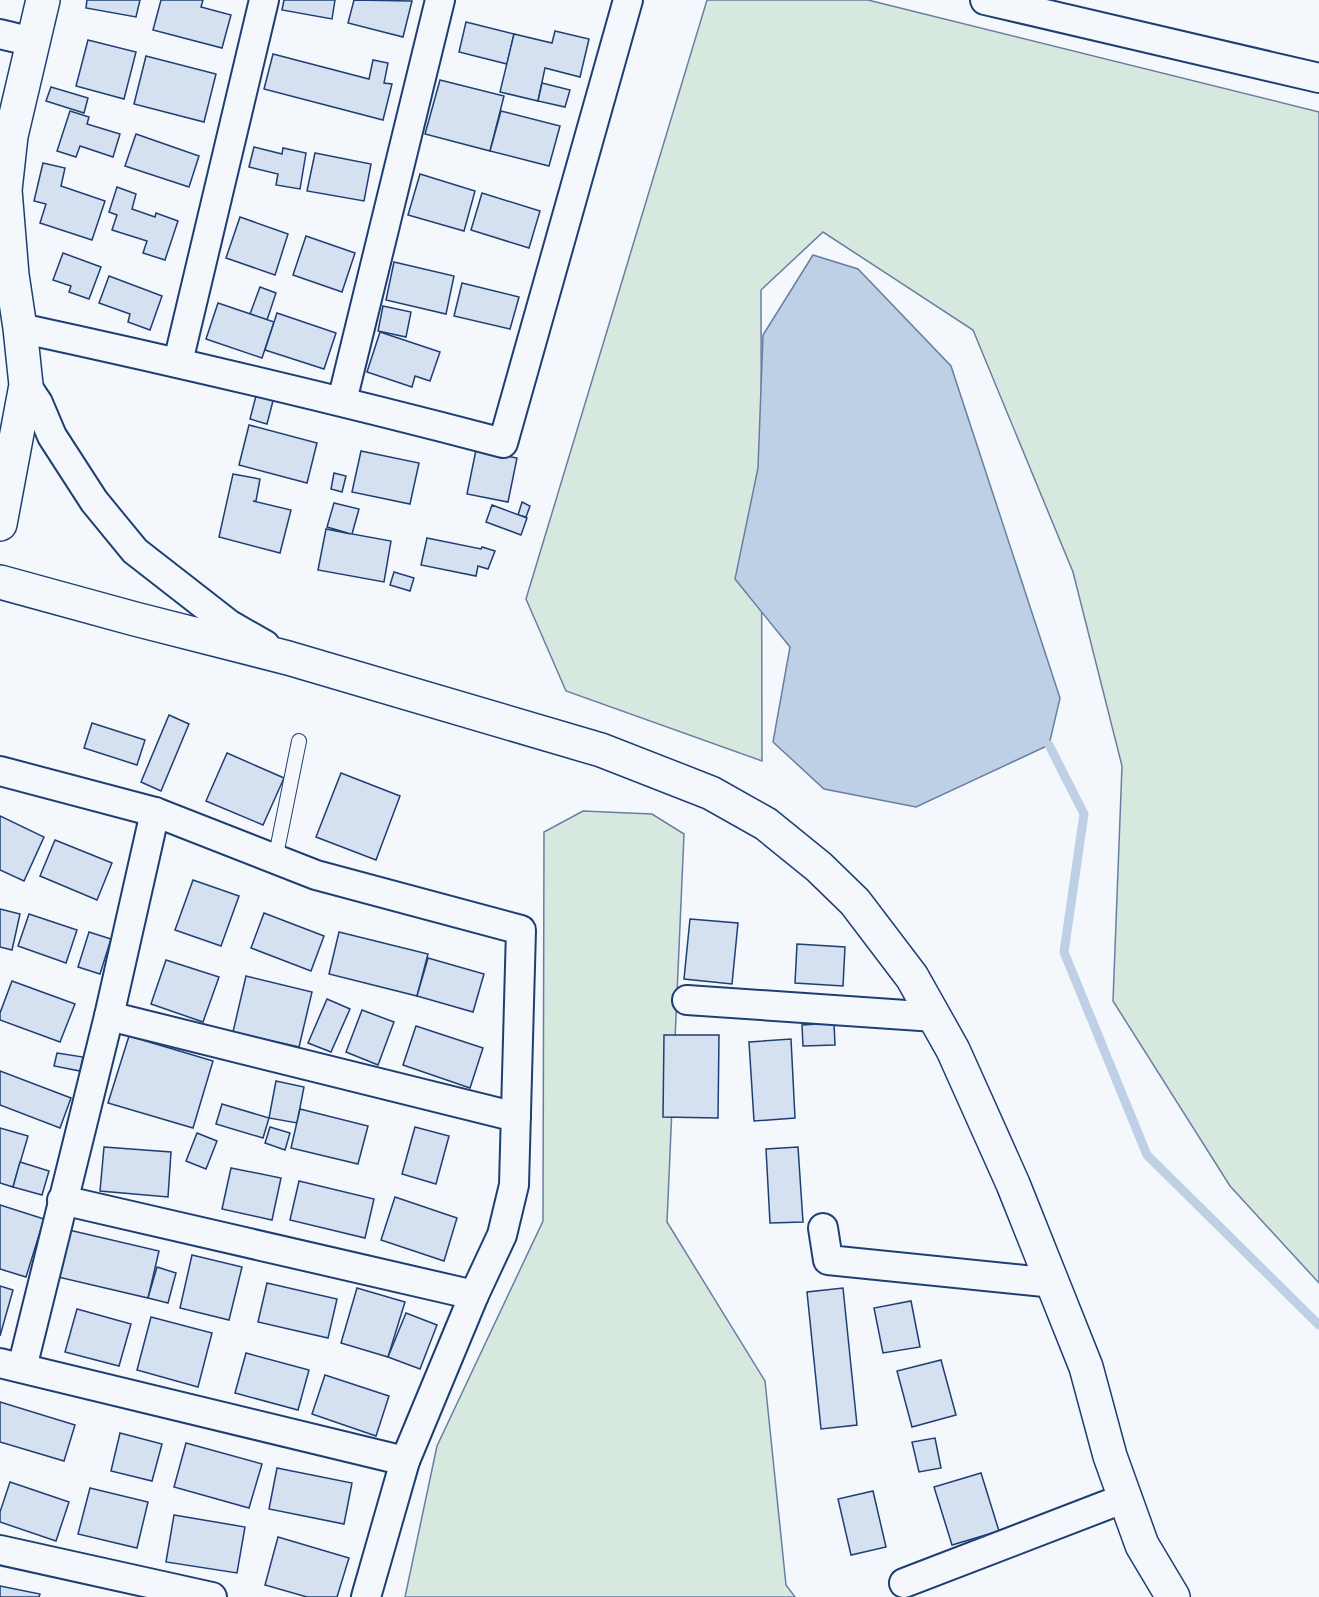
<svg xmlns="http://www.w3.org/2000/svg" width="1319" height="1597" font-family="Quicksand,sans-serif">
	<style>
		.green { fill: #d7e8df; stroke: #687fa3; stroke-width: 1.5 }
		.water { fill: #bed0e5; stroke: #687fa3; stroke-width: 1.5 }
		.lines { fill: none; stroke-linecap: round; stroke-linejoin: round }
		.stream { stroke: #bed0e5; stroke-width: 9 }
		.building { fill: #d5e0f0; stroke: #1d3f73; stroke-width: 1.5 }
		.service-casing { stroke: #1d3f73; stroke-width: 16 }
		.minor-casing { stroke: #1d3f73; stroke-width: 32 }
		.tertiary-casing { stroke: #1d3f73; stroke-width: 36 }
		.service { stroke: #f4f7fb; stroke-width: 14 }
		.minor { stroke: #f4f7fb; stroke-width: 28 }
		.tertiary { stroke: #f4f7fb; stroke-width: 33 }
	</style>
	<rect width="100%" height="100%" fill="#f4f7fb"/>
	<g class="green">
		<polygon points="707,0 868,0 1319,112 1319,1283 1230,1186 1113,1001 1122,766 1073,572 973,330 823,232 761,290 762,761 566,691 526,599"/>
		<polygon points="583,811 652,814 684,834 667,1222 765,1381 786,1585 795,1597 405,1597 437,1446 543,1221 544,832"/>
	</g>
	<polygon class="water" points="813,255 858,269 951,366 1060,698 1049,745 916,807 824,789 773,742 790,647 735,579 758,468 763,335"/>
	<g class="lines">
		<polyline class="stream" points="1049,745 1084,814 1064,952 1147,1155 1319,1325"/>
	</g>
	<g class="building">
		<polygon points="87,0 140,0 136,17 86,8"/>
		<polygon points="161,0 203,0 201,7 231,15 222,48 153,30"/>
		<polygon points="284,0 335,0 332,19 282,10"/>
		<polygon points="354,0 412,1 403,37 348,23"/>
		<polygon points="466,22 514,34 507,64 459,52"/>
		<polygon points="555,31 589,39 580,77 545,68 538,101 500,92 514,34 552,43"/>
		<polygon points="88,40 136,52 124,99 76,86"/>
		<polygon points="273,54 369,79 373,60 388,63 384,83 392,84 383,120 264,89"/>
		<polygon points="146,56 216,74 204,122 134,104"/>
		<polygon points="440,80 504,96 490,151 425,134"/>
		<polygon points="542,83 570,90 565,107 538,101"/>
		<polygon points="51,87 88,98 84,113 46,101"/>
		<polygon points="70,111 89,117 87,124 120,134 113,157 80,146 76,157 57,151"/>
		<polygon points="501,111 560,126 549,166 490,151"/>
		<polygon points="136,134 199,156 189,187 125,166"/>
		<polygon points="254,147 282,154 283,148 306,153 300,189 276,185 278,174 249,167"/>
		<polygon points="315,153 371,164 364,201 307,191"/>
		<polygon points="43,163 65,168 61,186 105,201 92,240 40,223 46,204 34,201"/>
		<polygon points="420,174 475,191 464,231 408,215"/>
		<polygon points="117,187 136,194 132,209 155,217 156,213 178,221 165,260 143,253 147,241 112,230 117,215 109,212"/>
		<polygon points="482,193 540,211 529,248 471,230"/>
		<polygon points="240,217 288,234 275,275 226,258"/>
		<polygon points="306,236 355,253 342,292 293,275"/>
		<polygon points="63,253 101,267 89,299 69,292 71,286 53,280"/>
		<polygon points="394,262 454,276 446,314 386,300"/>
		<polygon points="109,276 162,296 150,330 128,322 130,314 99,303"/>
		<polygon points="462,283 519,297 510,329 454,316"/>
		<polygon points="260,287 276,293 267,320 250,314"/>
		<polygon points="218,303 274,322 262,358 206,339"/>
		<polygon points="383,306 411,312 406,337 378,331"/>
		<polygon points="277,313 336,333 324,369 265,350"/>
		<polygon points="380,332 440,352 430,381 415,376 412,387 367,372"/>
		<polygon points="257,392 274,397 267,424 250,419"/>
		<polygon points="249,425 317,443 307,483 239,465"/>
		<polygon points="476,450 517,458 508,502 467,494"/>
		<polygon points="361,451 419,463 410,504 352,492"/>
		<polygon points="334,473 346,476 342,492 331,489"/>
		<polygon points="233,474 260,479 256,501 253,501 291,510 280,553 219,537"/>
		<polygon points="522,502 530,506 526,517 518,515"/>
		<polygon points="334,503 359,509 352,534 391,541 384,582 318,570 326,529 351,534 327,527"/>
		<polygon points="492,505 527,518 521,535 486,522"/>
		<polygon points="427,538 481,549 482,547 495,551 488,569 478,566 476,576 421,565"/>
		<polygon points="394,572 414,578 410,591 390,585"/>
		<polygon points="169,715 189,724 161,791 141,782"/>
		<polygon points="92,723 145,740 137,765 84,748"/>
		<polygon points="227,753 284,778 263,825 206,801"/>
		<polygon points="341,773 400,796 376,860 316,837"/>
		<polygon points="0,816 44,837 24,881 0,870"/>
		<polygon points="55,840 112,863 97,900 40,876"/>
		<polygon points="193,880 239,896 221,946 175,930"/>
		<polygon points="0,909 20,914 12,950 0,947"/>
		<polygon points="264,913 324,936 311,971 251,948"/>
		<polygon points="29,914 77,930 66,963 18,946"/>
		<polygon points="690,919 738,923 732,984 684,979"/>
		<polygon points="89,932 111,939 100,974 78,967"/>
		<polygon points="339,932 428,954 417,996 329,974"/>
		<polygon points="797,944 845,947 843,986 795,983"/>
		<polygon points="428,958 484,974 473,1012 417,996"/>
		<polygon points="166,960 219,977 203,1022 151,1004"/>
		<polygon points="246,976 312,992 299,1047 233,1032"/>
		<polygon points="12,981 75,1004 60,1042 0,1020 0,1013"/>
		<polygon points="327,999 350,1009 331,1052 308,1043"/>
		<polygon points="362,1010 394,1022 378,1065 346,1052"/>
		<polygon points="834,1023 835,1045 803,1046 802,1025"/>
		<polygon points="416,1026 483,1048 470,1088 403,1065"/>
		<polygon points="664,1035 719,1035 718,1118 663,1117"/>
		<polygon points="129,1036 213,1061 193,1128 108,1103"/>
		<polygon points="791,1039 795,1118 754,1121 749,1042"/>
		<polygon points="57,1053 83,1057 80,1071 54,1066"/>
		<polygon points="0,1071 71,1098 60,1128 0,1105"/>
		<polygon points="276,1081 304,1087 297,1123 269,1118"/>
		<polygon points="222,1104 269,1118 263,1138 216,1124"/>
		<polygon points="300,1109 368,1126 358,1164 291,1148"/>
		<polygon points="270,1127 290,1133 285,1150 265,1143"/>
		<polygon points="415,1127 449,1136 436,1184 402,1174"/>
		<polygon points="0,1128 28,1136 13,1187 0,1183"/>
		<polygon points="197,1133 217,1141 206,1169 186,1161"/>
		<polygon points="104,1147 171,1152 168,1197 100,1191"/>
		<polygon points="798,1147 803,1222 770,1223 766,1149"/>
		<polygon points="20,1162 49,1171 42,1195 13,1187"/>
		<polygon points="231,1168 281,1178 272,1220 222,1209"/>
		<polygon points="299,1181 374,1199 365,1238 290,1220"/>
		<polygon points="395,1197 457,1218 444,1261 381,1240"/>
		<polygon points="0,1205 44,1219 26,1277 0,1269"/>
		<polygon points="69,1230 159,1251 148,1298 58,1277"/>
		<polygon points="192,1255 242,1267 229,1320 180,1308"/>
		<polygon points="157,1267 176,1273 168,1303 148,1298"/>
		<polygon points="267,1283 337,1299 328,1338 258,1322"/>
		<polygon points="0,1286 13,1290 0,1336"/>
		<polygon points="357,1288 405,1302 388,1357 341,1343"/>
		<polygon points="843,1288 857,1425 821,1429 807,1292"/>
		<polygon points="911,1301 920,1347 883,1353 874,1308"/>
		<polygon points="77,1309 131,1324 119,1366 65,1352"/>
		<polygon points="406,1313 437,1325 420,1369 388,1357"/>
		<polygon points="151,1317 212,1333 198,1387 137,1370"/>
		<polygon points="246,1353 309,1370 298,1410 235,1393"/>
		<polygon points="941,1360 956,1415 912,1427 897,1371"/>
		<polygon points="325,1375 389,1396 376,1436 312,1414"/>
		<polygon points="0,1402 75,1425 64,1461 0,1442"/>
		<polygon points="120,1433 162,1444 152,1481 111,1471"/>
		<polygon points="935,1438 941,1468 919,1472 912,1442"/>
		<polygon points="186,1443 262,1464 249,1508 174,1487"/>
		<polygon points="277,1468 352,1483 344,1524 269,1509"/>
		<polygon points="981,1473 999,1531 952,1545 934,1487"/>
		<polygon points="10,1482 69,1502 56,1541 0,1522 0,1512"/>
		<polygon points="90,1488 148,1502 137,1548 78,1534"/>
		<polygon points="873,1491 886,1547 851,1555 838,1499"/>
		<polygon points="174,1515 245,1527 237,1573 166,1562"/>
		<polygon points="278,1537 349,1558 337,1597 307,1597 265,1585"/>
		<polygon points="0,1586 40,1594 39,1597 0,1597"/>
	</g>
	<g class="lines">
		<g class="service-casing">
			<polyline id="service" points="275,860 299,741"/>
		</g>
		<g class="minor-casing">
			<g id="minor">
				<polyline points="985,0 1319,78"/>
				<polyline points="0,34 33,42"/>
				<path d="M20,328C182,363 343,401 503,443L628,0"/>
				<polyline points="178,362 264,0"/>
				<polyline points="26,385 38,403 52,436 94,501 135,551 230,625 265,645"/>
				<polyline points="342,401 440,0"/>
				<polyline points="0,771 155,812 316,875 521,930 514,1185 502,1235 474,1295 405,1461 366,1597"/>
				<polyline points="687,1000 935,1017"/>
				<polyline points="109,1016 516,1117"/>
				<polyline points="62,1200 474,1295"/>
				<polyline points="823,1228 828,1260 1054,1283"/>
				<polyline points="0,1363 405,1461"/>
				<polyline points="22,1368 109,1016 155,812"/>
				<polyline points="0,1550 212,1597"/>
				<polyline points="904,1583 1125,1498"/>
			</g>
		</g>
		<g class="tertiary-casing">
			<g id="tertiary">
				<polyline points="0,524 26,385 20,328 12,275 5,190 11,136 43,0"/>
				<polyline points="0,582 135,619 288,658 601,750 711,793 766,824 819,867 855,902 912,977 953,1050 1013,1184 1086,1367 1110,1456 1142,1545 1173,1597"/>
			</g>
		</g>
		<use href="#service" class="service"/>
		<use href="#minor" class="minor"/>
		<use href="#tertiary" class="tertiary"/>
	</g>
</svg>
